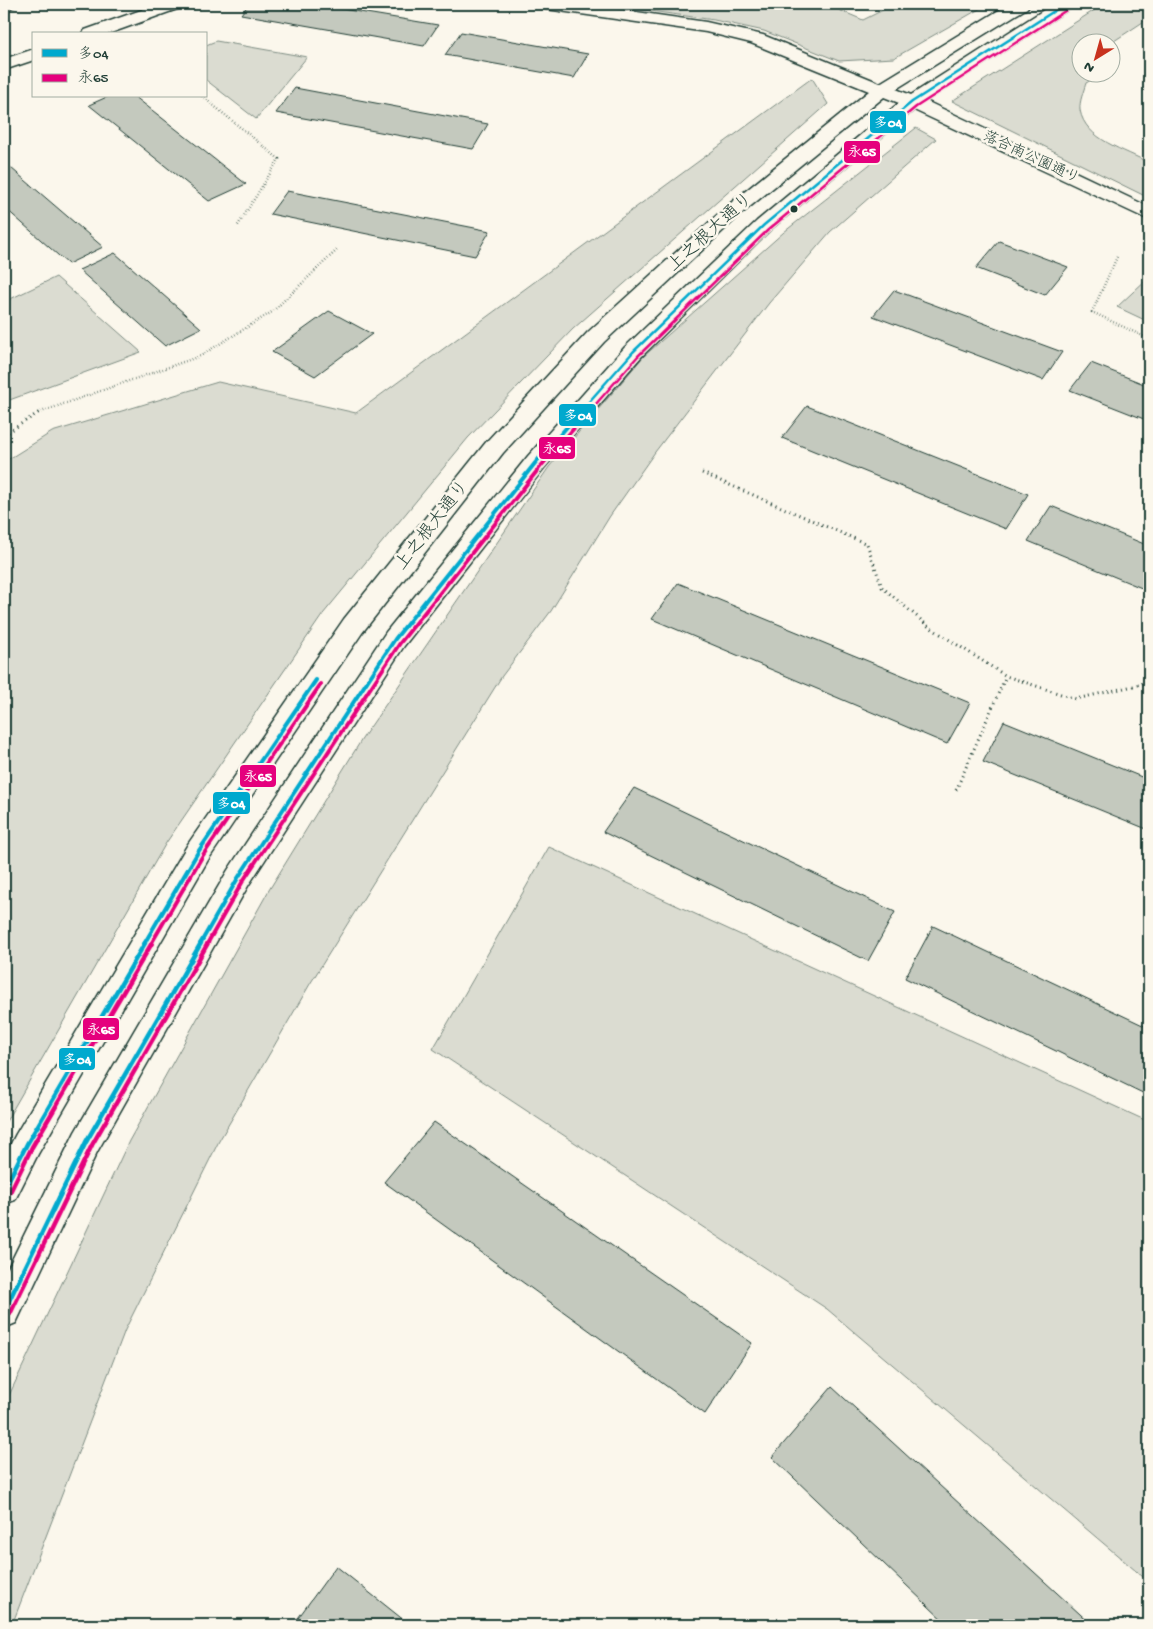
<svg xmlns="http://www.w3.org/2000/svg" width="1153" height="1629" font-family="'Gochi Hand','Klee One',sans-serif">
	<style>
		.green { fill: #dbdcd1; stroke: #7d8c82 }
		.building { fill: #c4c9be; stroke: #1f3d34 }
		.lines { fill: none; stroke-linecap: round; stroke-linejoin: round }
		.tertiary-casing { stroke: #1f3d34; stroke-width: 3 }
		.path-far1 { stroke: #1f3d34; stroke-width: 2.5; stroke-dasharray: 0.5 2.5; stroke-linecap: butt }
		.path { stroke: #1f3d34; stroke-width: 3; stroke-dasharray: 1 4; stroke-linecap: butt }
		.tertiary { fill: #fbf7ec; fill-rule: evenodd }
		.bus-1-far2-casing { stroke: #fbf7ec; stroke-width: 5 }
		.bus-1-far1-casing { stroke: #fbf7ec; stroke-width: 8 }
		.bus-1-casing { stroke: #fbf7ec; stroke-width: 8 }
		.bus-2-far2-casing { stroke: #fbf7ec; stroke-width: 5 }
		.bus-2-far1-casing { stroke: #fbf7ec; stroke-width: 8 }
		.bus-2-casing { stroke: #fbf7ec; stroke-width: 8 }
		.bus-1-far2 { stroke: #00a9ce; stroke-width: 2.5 }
		.bus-1-far1 { stroke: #00a9ce; stroke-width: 4 }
		.bus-1 { stroke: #00a9ce; stroke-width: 4.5 }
		.bus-2-far2 { stroke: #e5007d; stroke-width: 2.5 }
		.bus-2-far1 { stroke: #e5007d; stroke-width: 4 }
		.bus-2 { stroke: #e5007d; stroke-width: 4.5 }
		.bus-dot { fill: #1f3d34; stroke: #fbf7ec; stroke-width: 2 }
		.labels { text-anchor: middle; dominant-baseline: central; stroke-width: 5; stroke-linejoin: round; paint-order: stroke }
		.far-street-label { font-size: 15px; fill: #1f3d34; stroke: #fbf7ec }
		.street-label { font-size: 18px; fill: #1f3d34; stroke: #fbf7ec }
		.line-badge { stroke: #fbf7ec; stroke-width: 2 }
		.badge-label { font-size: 14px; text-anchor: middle; font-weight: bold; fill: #fff }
	</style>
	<rect width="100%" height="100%" fill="#fbf7ec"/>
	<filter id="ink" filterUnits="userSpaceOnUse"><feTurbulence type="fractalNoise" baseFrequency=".02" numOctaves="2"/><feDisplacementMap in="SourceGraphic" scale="10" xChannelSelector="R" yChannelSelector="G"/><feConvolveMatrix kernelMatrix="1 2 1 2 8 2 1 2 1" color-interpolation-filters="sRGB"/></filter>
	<g filter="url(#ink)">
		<g class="green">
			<polygon points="602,4 825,4 863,20 895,4 988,4 894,58 839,61 764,31 714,20"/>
			<path d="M1104,4H1149V18L1111,43L1080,42V72L1103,73L1086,83C1084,90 1079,102 1080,110C1085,140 1126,150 1149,163V198L952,101Z"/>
			<polygon points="216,41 307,57 256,119 206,80 206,45"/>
			<polygon points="812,78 828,104 573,329 468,438 323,614 166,843 4,1125 4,462 52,432 218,382 356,413"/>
			<polygon points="916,128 936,139 830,232 769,303 655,452 610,516 551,611 502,676 310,984 219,1141 125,1330 12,1625 4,1625 4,1406 129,1141 269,890 362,739 549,467 643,357 784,232"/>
			<polygon points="56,277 141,352 4,402 4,302"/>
			<polygon points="1149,277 1149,322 1117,307"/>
			<polygon points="549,847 1149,1122 1149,1582 827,1309 433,1049"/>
		</g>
		<g class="building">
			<polygon points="4,4 21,4 4,12"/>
			<polygon points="249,4 312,4 438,25 424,46 241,14"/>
			<polygon points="461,32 588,54 574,78 445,55"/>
			<polygon points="295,88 488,124 473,149 276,113"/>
			<polygon points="109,96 134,96 246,184 209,201 89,105"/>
			<polygon points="4,162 103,247 68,264 4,207"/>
			<polygon points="287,191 490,231 475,256 270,214"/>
			<polygon points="999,241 1068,267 1045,295 976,268"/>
			<polygon points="115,253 201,328 165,346 79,270"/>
			<polygon points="894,290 1062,352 1043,380 873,316"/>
			<polygon points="329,311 372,334 315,376 272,352"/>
			<polygon points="1091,363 1149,386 1149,421 1070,390"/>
			<polygon points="807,406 1028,494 1006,529 782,438"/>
			<polygon points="1051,506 1149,546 1149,591 1028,541"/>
			<polygon points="678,583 970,703 947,744 652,619"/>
			<polygon points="1004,721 1149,780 1149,830 983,762"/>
			<polygon points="634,788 895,912 868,961 603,832"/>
			<polygon points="933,926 1149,1028 1149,1096 905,978"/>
			<polygon points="434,1122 752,1343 705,1414 384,1182"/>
			<polygon points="832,1387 1092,1625 948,1625 772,1457"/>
			<polygon points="336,1566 410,1625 293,1625"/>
		</g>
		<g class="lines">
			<g class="tertiary-casing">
				<g id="tertiary">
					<polygon points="158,4 183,4 180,8 108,34 82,34 85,30"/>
					<polygon points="537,4 581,4 706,22 763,35 880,83 1009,4 1030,4 1027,8 896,89 911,95 1053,4 1074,4 1071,8 926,101 1149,207 1149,220 914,110 771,229 641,357 544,468 404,646 248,886 97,1152 16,1323 4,1328 4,1276 75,1132 228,870 386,632 528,456 625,347 757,221 899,103 884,97 741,214 604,342 503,453 362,633 208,860 38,1154 15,1200 4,1204 4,1157 16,1134 188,844 344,619 487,441 588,332 727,206 869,91 751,43 706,32 546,9 540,8"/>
					<polygon points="34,49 34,60 4,70 4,59"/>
				</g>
			</g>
			<g class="path-far1">
				<polyline points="202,96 279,159 237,227"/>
				<polyline points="1117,257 1092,312 1149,339"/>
				<polyline points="38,413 200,356 272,312 337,250"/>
			</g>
			<g class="path">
				<polyline points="4,435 41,411"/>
				<polyline points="4,450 4,453"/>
				<polyline points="702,473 867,544 882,587 928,626 1006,676 1076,699 1142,684 1149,674"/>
				<polyline points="956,790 1006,676"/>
			</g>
			<use href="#tertiary" class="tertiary"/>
			<g class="bus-1-far2-casing">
				<polyline id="bus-1-far2" points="579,413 633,352 764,225 912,102 1065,4"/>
			</g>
			<g class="bus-1-far1-casing">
				<g id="bus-1-far1">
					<polyline points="144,944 198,852 316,680"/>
					<polyline points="200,944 238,878 395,639 536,462 581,411"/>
				</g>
			</g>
			<g class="bus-1-casing">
				<g id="bus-1">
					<polyline points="4,1189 27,1144 145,943"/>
					<polyline points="4,1311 86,1142 201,943"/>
				</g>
			</g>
			<g class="bus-2-far2-casing">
				<polyline id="bus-2-far2" points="588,413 638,356 768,230 916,107 1068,9"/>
			</g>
			<g class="bus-2-far1-casing">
				<g id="bus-2-far1">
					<polyline points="151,944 203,855 321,684"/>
					<polyline points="207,944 243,881 400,643 541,466 589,411"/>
				</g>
			</g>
			<g class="bus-2-casing">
				<g id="bus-2">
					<polyline points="10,1192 32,1147 152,943"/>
					<polyline points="10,1314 92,1145 208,943"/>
				</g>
			</g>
			<use href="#bus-1-far2" class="bus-1-far2"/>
			<use href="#bus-1-far1" class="bus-1-far1"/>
			<use href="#bus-1" class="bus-1"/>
			<use href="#bus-2-far2" class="bus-2-far2"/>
			<use href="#bus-2-far1" class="bus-2-far1"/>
			<use href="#bus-2" class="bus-2"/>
		</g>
	</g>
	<circle class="bus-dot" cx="794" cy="209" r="4.5"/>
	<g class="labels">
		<g class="far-street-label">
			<text transform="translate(1031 158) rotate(25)">落合南公園通り</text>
		</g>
		<g class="street-label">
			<text transform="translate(711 233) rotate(-42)">上之根大通り</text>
			<text transform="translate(433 526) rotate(-52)">上之根大通り</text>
		</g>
	</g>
	<g class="line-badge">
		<rect x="869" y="110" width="38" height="24" rx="5" fill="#00a9ce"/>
		<rect x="843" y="140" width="38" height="24" rx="5" fill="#e5007d"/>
		<rect x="558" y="403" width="39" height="24" rx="5" fill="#00a9ce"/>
		<rect x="538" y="436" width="38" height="24" rx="5" fill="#e5007d"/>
		<rect x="239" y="764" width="38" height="24" rx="5" fill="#e5007d"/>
		<rect x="212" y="791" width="39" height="24" rx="5" fill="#00a9ce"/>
		<rect x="82" y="1017" width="38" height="24" rx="5" fill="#e5007d"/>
		<rect x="58" y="1047" width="38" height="24" rx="5" fill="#00a9ce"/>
	</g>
	<g class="badge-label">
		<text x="888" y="127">多04</text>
		<text x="862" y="156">永65</text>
		<text x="578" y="420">多04</text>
		<text x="557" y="453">永65</text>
		<text x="258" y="781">永65</text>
		<text x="231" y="808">多04</text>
		<text x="101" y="1034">永65</text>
		<text x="77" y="1064">多04</text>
	</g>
	<rect width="1153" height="1629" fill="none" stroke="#fbf7ec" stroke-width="20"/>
	<rect x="10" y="10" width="1133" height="1609" fill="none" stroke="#1f3d34" stroke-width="2" filter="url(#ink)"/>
	<rect x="32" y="32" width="175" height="65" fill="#fbf7ec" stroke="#a3ada2"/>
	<rect x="42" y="49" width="25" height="8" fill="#00a9ce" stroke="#a3ada2"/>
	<text x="78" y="58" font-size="15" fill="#1f3d34">多04</text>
	<rect x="42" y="74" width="25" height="8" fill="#e5007d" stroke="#a3ada2"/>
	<text x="78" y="82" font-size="15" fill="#1f3d34">永65</text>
	<g transform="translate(1096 58) rotate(217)"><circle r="24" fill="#fbf7ec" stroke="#a3ada2"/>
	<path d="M0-4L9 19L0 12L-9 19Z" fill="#c8321e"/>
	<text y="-8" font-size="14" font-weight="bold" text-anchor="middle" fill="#1f3d34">N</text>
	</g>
</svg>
